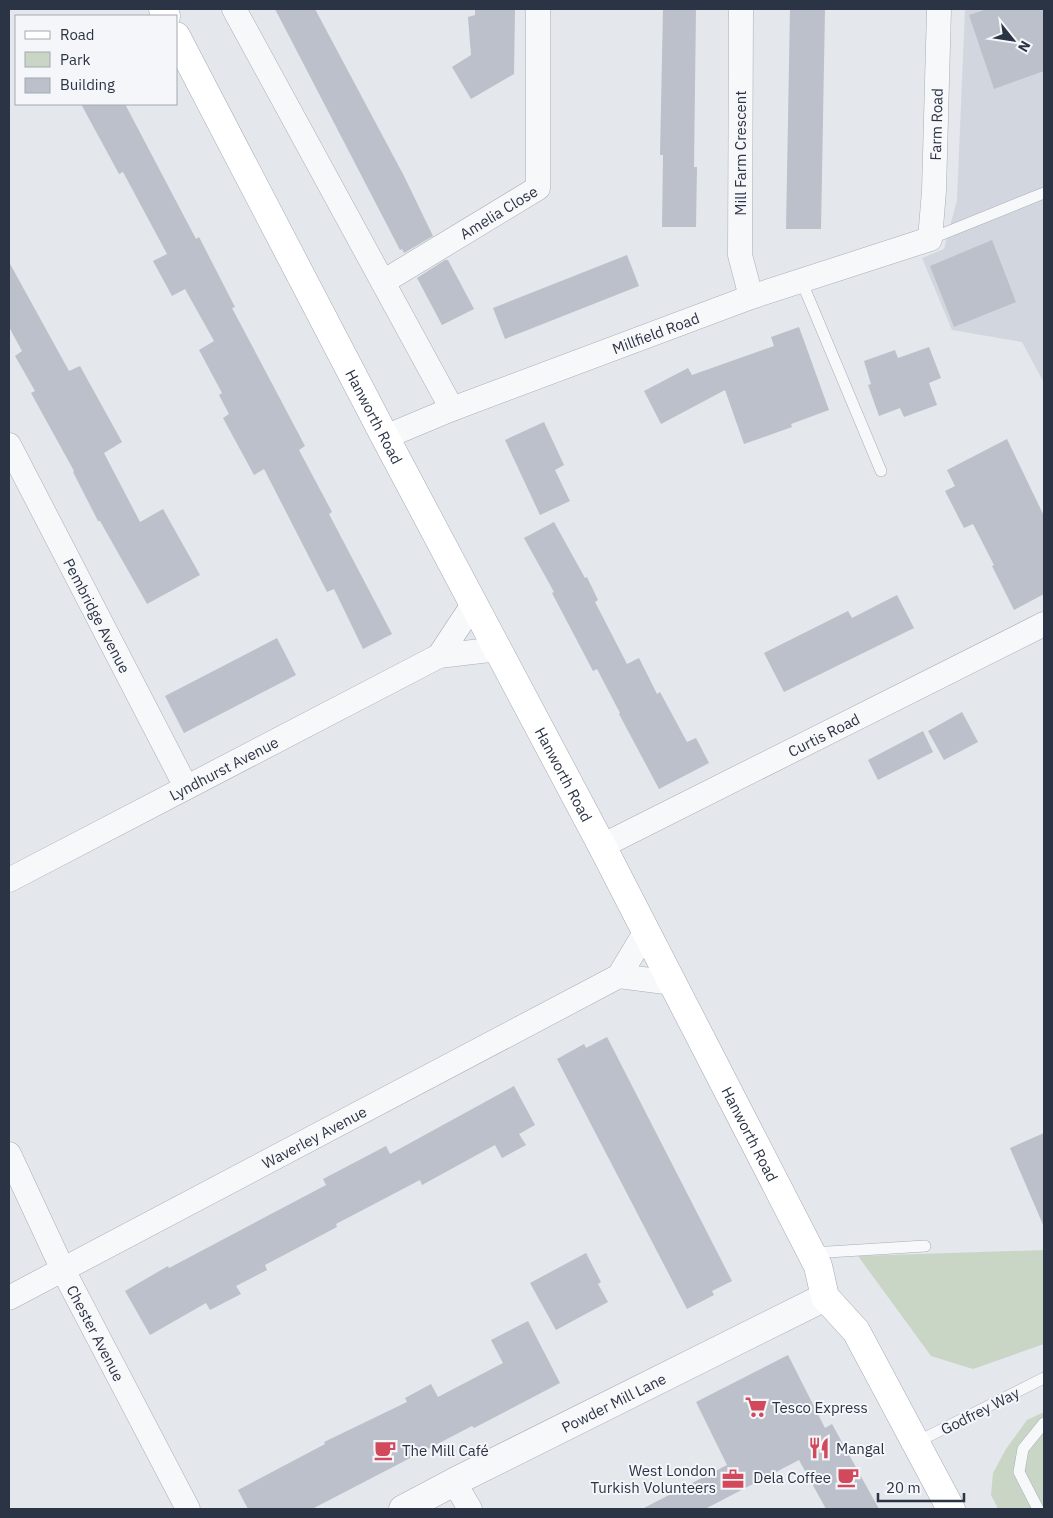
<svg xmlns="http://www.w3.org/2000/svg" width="1053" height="1518" font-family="'IBM Plex Sans',sans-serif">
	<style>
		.built { fill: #d2d6de }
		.green { fill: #c9d6c5 }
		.building { fill: #bbc0ca }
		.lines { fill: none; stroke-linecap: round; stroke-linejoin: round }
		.service-casing { stroke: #a9aeb7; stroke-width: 12 }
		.minor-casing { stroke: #a9aeb7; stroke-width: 25 }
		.tertiary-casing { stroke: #a9aeb7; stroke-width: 29 }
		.primary-casing { stroke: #a3abb8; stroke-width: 29 }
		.service { stroke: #f7f8fa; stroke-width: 11 }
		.minor { stroke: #f7f8fa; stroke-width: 24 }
		.tertiary { stroke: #f7f8fa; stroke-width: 28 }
		.primary { stroke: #fff; stroke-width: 28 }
		.labels { text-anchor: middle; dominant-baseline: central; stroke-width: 4; stroke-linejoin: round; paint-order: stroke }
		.street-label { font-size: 15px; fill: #2b3445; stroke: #f4f6f9 }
		.poi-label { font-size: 15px; fill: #2b3445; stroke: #f4f6f9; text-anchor: start }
	</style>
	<rect width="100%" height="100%" fill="#e4e7ec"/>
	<polygon class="built" points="965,9 1044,9 1044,383 1022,342 952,330 922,258 944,249 957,200"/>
	<g class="green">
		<polygon points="1044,1250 1044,1344 973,1369 931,1356 858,1256"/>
		<polygon points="1044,1412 1044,1509 998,1509 991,1495 993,1473 1006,1449 1027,1420"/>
	</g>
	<g class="building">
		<polygon points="275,9 315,9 404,176 433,236 404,253 402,249 400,250"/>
		<polygon points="475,9 515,9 514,74 471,99 452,67 471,55 468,17 475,15"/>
		<polygon points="663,9 696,9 694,167 697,167 696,227 662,227 663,155 660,155"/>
		<polygon points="790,9 825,9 821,229 786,229"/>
		<polygon points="987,9 1044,9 1044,71 994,89 969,15"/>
		<polygon points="81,104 125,104 196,239 199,237 235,307 232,308 305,446 299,450 332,512 329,514 392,634 363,649 334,589 327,592 264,469 254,475 223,418 229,414 219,395 222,393 199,350 214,341 185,289 172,296 153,261 167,254 123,172 119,174"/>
		<polygon points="992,240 1016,302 954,327 930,266"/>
		<polygon points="627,255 639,286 505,339 493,308"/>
		<polygon points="445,260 448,260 474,309 442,325 417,278"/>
		<polygon points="9,262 69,371 80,366 122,442 104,453 140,522 163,509 200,575 147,604 100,521 98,521 73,472 74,471 31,393 35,391 15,356 22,351 9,327"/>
		<polygon points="799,327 829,410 791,424 792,427 744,444 725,390 661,424 644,391 688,368 692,375 774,346 771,337"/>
		<polygon points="929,347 941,378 929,383 937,405 904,417 900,408 879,416 868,385 871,384 864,361 895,350 898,358"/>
		<polygon points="544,422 564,465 555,470 570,501 540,515 505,440"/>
		<polygon points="1007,439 1044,516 1044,594 1014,610 992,566 994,565 973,524 964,528 945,491 955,486 947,470"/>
		<polygon points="554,522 585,578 587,577 598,600 595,602 627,664 639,658 657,694 660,692 687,742 696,738 709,763 659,789 619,714 620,713 597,669 593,671 552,593 554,592 524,538"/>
		<polygon points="897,595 914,628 784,692 764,653 848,611 852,618"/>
		<polygon points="277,638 296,675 184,733 165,696"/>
		<polygon points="962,712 978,742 944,760 928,731"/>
		<polygon points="923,731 933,752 878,780 868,760"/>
		<polygon points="607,1037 732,1281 712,1291 714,1295 687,1309 557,1059 584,1044 586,1048"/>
		<polygon points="514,1086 535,1125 519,1134 526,1145 502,1158 495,1145 422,1185 420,1180 336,1224 337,1227 265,1265 267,1270 236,1286 241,1294 210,1310 206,1303 150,1335 125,1291 168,1266 169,1268 326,1185 323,1179 386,1146 390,1154"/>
		<polygon points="1044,1133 1044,1227 1010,1148"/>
		<polygon points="586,1253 601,1282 598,1284 608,1302 556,1330 530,1283"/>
		<polygon points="528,1321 560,1383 474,1428 472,1426 312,1509 248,1509 238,1490 325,1444 324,1442 407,1402 405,1398 431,1384 438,1397 503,1363 491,1340"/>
		<polygon points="788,1355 825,1428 832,1424 879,1509 826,1509 799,1460 705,1509 642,1509 727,1465 696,1402"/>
	</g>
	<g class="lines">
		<g class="service-casing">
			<g id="service">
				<polyline points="930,239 1044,193"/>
				<polyline points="801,280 881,471"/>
				<polyline points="812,1253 925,1246"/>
				<polyline points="915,1443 1044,1378"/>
				<polyline points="1038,1509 1019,1472 1023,1449 1044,1423"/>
			</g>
		</g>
		<g class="minor-casing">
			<g id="minor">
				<polyline points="234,9 452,409"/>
				<polyline points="741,9 740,255 751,297"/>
				<path id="s1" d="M383,282L538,188V9"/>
				<path id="s2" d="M385,437L452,409L751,297L930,239L934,191L939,9"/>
				<path id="s3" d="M9,445L186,787"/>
				<polyline points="439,656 474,603"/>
				<path id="s4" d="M602,846L1044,624"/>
				<path id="s5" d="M9,880L439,656L498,649"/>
				<polyline points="619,976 673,983"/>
				<path id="s6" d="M9,1154L63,1270L188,1509"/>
				<path id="s7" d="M9,1298L619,976L646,931"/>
				<polyline points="454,1482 470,1509"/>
			</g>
		</g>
		<g class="tertiary-casing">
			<g id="tertiary">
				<path id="s8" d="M403,1509L454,1482L825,1297"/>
			</g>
		</g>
		<g class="primary-casing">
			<g id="primary">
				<polyline points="163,9 166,16"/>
				<path id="s9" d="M176,36L385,437L602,846L818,1266L825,1297L856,1331L951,1509"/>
			</g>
		</g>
		<use href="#service" class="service"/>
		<use href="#minor" class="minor"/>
		<use href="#tertiary" class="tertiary"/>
		<use href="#primary" class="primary"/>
	</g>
	<defs>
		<g id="supermarket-bare" transform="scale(1.725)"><path d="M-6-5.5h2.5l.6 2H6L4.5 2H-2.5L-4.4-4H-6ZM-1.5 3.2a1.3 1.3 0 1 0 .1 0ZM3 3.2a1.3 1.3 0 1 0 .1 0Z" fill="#d1495b" stroke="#f4f6f9" stroke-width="2.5" paint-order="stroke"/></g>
		<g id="restaurant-bare" transform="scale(1.725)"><path d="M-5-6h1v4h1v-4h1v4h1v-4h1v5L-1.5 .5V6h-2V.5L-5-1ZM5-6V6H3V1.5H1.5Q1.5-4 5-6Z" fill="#d1495b" stroke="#f4f6f9" stroke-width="2.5" paint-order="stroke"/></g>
		<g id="cafe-bare" transform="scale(1.725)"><path d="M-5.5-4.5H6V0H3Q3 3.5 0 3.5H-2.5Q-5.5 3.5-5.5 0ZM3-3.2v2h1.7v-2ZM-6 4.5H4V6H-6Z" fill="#d1495b" stroke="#f4f6f9" stroke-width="2.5" paint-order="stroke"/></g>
		<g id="office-bare" transform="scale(1.725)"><path d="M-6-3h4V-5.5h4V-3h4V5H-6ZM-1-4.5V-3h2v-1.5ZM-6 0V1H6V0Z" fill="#d1495b" stroke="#f4f6f9" stroke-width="2.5" paint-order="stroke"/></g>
	</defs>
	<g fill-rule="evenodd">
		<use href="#supermarket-bare" x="756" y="1407"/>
		<use href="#restaurant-bare" x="819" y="1448"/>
		<use href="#cafe-bare" x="385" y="1450"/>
		<use href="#cafe-bare" x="848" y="1477"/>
		<use href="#office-bare" x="733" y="1479"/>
	</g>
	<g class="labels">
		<g class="street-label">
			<text stroke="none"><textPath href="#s2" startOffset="695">Farm Road</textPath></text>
			<text transform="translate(740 153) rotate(-90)">Mill Farm Crescent</text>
			<text stroke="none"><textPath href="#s1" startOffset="135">Amelia Close</textPath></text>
			<text stroke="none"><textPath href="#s2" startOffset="290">Millfield Road</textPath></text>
			<text stroke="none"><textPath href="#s9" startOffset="429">Hanworth Road</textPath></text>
			<text stroke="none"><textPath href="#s3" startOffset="192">Pembridge Avenue</textPath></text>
			<text stroke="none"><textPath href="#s4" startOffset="248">Curtis Road</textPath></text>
			<text stroke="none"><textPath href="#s5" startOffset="242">Lyndhurst Avenue</textPath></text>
			<text stroke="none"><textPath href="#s9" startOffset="834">Hanworth Road</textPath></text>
			<text stroke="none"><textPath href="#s9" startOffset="1239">Hanworth Road</textPath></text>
			<text stroke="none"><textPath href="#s7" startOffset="345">Waverley Avenue</textPath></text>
			<text stroke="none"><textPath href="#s6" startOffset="199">Chester Avenue</textPath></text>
			<text stroke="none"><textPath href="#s8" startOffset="236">Powder Mill Lane</textPath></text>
			<text transform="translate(980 1411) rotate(-27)">Godfrey Way</text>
		</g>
		<g class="poi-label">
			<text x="772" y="1407">Tesco Express</text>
			<text x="836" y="1448">Mangal</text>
			<text x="402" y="1450">The Mill Café</text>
			<text x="716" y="1470" text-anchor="end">West London<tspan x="716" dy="17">Turkish Volunteers</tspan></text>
			<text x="831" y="1477" text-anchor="end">Dela Coffee</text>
		</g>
	</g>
	<rect width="1053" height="1518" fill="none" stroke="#2b3445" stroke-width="20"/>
	<rect x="15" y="15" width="162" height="90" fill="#f4f6f9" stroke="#a4a8b1"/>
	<rect x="25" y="31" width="25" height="8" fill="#ffffff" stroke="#a4a8b1"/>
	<text x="60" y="40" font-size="15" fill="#2b3445">Road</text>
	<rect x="25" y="52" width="25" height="15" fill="#c9d6c5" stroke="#a4a8b1"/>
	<text x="60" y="65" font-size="15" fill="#2b3445">Park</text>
	<rect x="25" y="78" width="25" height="15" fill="#bbc0ca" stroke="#a4a8b1"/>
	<text x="60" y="90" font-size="15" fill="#2b3445">Building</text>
	<g transform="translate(1013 40) rotate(120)" stroke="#f4f6f9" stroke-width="4" paint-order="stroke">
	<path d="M0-4L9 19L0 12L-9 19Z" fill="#2b3445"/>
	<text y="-8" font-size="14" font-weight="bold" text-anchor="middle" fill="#2b3445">N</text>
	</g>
	<path d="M878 1493v8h86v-8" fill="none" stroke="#2b3445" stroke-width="2.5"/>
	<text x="886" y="1493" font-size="15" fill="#2b3445" stroke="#f4f6f9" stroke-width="4" paint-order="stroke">20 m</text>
</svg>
